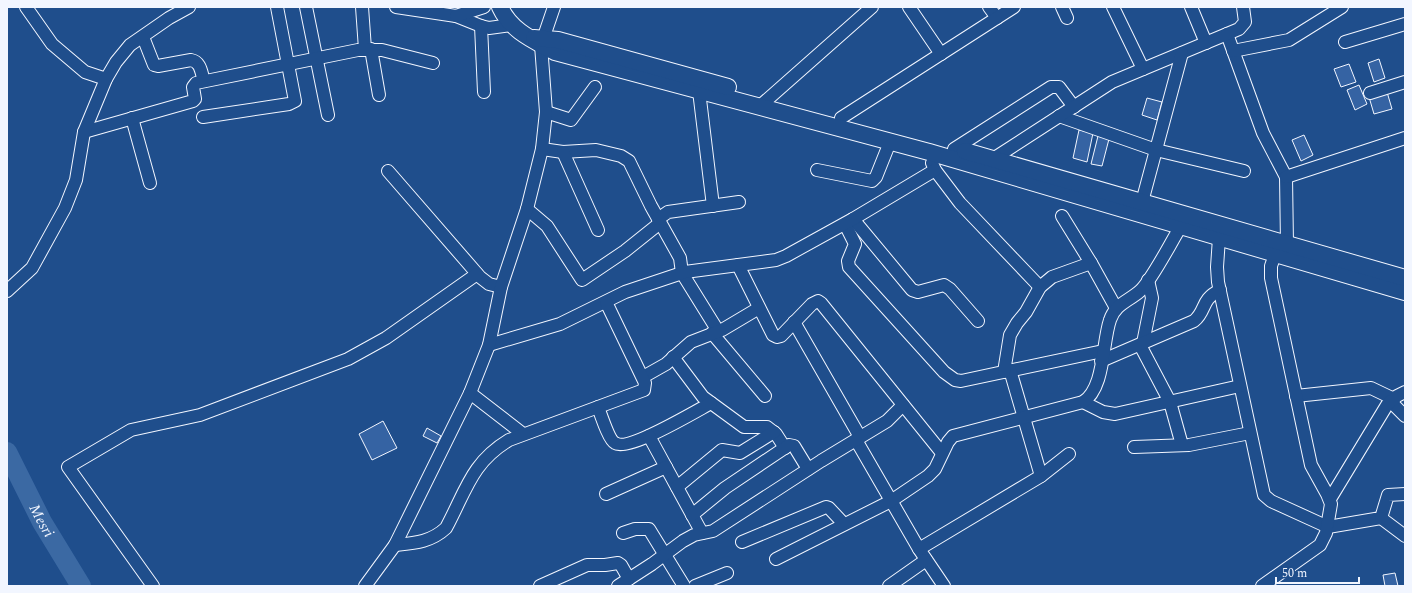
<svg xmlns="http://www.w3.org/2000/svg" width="1412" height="593" font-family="Spectral,serif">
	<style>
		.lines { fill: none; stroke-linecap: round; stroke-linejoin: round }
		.river { stroke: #3b69a3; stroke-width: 20 }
		.building { fill: #3563a3; stroke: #f2f6ff }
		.minor-casing { stroke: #f2f6ff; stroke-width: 14 }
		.major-casing { stroke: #f2f6ff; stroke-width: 18 }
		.minor { stroke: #1f4e8c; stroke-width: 12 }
		.major { stroke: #1f4e8c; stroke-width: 16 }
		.labels { text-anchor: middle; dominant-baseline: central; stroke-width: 3; stroke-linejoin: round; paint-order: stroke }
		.water-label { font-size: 15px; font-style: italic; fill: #f2f6ff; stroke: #1f4e8c }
	</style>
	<rect width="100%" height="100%" fill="#1f4e8c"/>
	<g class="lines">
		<path class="river" id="s1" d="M7,452L42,522L81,586"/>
	</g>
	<g class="building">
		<polygon points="1379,59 1385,78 1374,82 1368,63"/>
		<polygon points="1349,64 1356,82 1341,87 1334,69"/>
		<polygon points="1359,85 1367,104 1355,110 1347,90"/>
		<polygon points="1387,92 1392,109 1374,114 1369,97"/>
		<polygon points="1147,98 1162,102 1157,120 1142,115"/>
		<polygon points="1079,130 1093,133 1087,162 1073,158"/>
		<polygon points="1304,135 1313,155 1301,161 1292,140"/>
		<polygon points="1098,136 1109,139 1102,166 1091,164"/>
		<polygon points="383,421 397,448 372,460 359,434"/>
		<polygon points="427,428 441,436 437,443 423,436"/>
		<polygon points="1395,573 1398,586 1385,586 1383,575"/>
	</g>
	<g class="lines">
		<g class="minor-casing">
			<g id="minor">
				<polyline points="26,7 52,44 85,72 106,79"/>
				<polyline points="306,7 328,115"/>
				<polyline points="362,7 365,49"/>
				<polyline points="396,7 456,16 481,26 489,28 511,25"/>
				<polyline points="909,7 941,54"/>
				<polyline points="989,7 997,18"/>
				<polyline points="1062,7 1067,18"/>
				<polyline points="1113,7 1143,69"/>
				<polyline points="1191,7 1206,43"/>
				<polyline points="456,16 484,7"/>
				<polyline points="481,26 484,92"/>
				<polyline points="1227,34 1263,133 1286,177 1287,244"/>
				<path d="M143,37L154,65L158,66L191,60C201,62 201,72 204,81"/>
				<polyline points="1345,42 1405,24"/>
				<polyline points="371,49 379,95"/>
				<polyline points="1233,51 1289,40 1342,7"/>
				<polyline points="699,91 713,206"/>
				<polyline points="1370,93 1405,82"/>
				<polyline points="760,106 872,7"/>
				<polyline points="546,112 571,120 595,87"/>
				<polyline points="1059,116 1156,150 1244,171"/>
				<polyline points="203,117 289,104 295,101 277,7"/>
				<polyline points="132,118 150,183"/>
				<polyline points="841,118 1014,7"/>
				<polyline points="84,132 193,101 195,99 193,87 196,83 358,50 382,50 433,63"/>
				<polyline points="542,149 563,152 596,150 621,156 629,161 651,206 680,258 682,273 718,331"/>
				<polyline points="954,149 1051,87 1059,87 1074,107"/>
				<polyline points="563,152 598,230"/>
				<polyline points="993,159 1112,82 1239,29 1245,22 1243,7"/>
				<polyline points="932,163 935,170 960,203 1040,287"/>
				<polyline points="817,170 872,181 876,177 890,142"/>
				<polyline points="388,171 480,277 489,284 501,287"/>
				<polyline points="1286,177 1405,138"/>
				<polyline points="1142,202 1182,53"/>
				<polyline points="527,209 547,226 582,280 625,251 660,223"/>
				<polyline points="1062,216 1091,263 1116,308"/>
				<polyline points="658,219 668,212 739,202"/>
				<polyline points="853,219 912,290 918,292 944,285 950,289 978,321"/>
				<polyline points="845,224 855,244 848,261 849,267 944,372 955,380 961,381 1103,351"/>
				<polyline points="1219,238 1217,267 1218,282 1264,495 1271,501 1328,527 1381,518 1388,495 1405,494"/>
				<polyline points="738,265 773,335 777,337 781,336 812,304 818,301 821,303 942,453"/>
				<polyline points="7,291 32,268 65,208 76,180 84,132 106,79 116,62 130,45 169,18 189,7"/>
				<polyline points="794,322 860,437"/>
				<polyline points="712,333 765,396"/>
				<polyline points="1143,343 1152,298 1148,280"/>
				<polyline points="489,345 560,324 625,292 685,272 776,260 786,256 853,219 935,170"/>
				<polyline points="1140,345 1170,402 1182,445"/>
				<polyline points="673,357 703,397 744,427 767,427 776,434 785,448"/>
				<path d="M1101,361L1194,321C1207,310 1200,300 1220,290"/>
				<polyline points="1010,370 1041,476"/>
				<polyline points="1004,372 1010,335 1017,323 1026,312 1040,287 1052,277 1091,263"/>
				<polyline points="643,377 666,364 691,342 722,330 759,308"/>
				<polyline points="470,393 523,434"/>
				<polyline points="1296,396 1371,388 1394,399"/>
				<polyline points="1390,401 1405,416"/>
				<polyline points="1083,402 1103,412 1115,414 1240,386"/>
				<path d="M598,407C601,415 609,440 615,443C628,452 696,411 711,403"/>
				<polyline points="649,436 702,533"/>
				<polyline points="856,440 919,549 944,586"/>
				<polyline points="1134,447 1189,445 1250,433"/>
				<polyline points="677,487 722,450 740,453 774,432"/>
				<polyline points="606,494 666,467"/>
				<polyline points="1330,499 1387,405 1397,396 1405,392"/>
				<polyline points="692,515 725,488 789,445 794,446 808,469"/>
				<polyline points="1381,518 1405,536"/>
				<polyline points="623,533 635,529 649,529 684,586"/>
				<polyline points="742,542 826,507 829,508 844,524"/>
				<path d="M395,545C415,543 431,542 446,528C466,491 471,463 509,440L644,390L645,383L606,302"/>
				<polyline points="919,549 1041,476 1069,454"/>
				<path d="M776,559L891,501L928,476L935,469L948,442L953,436L1083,402C1105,388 1102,343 1110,320C1115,304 1129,301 1140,291C1152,280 1171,242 1181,226"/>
				<polyline points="153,586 68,467 131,430 200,415 348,359 386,338 477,274"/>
				<polyline points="365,586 395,545 470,393 489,345 501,287 527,209 542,149 546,112 541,45 554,7"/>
				<polyline points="540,586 587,565 605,565 618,563 621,565 629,579"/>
				<polyline points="618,586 652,564 683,541 694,535 713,531 821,461 887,421 903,405"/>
				<polyline points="695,586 727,573"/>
				<polyline points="889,586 926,560"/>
				<polyline points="1262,586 1320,545 1326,533 1331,504 1327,494 1311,465 1271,278 1271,266 1278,246"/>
			</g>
		</g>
		<g class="major-casing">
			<g id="major">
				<path d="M500,7C511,31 533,40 555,52L929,152L1405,292"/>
				<polyline points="534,38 558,40 728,87"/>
				<polyline points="965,151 1405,278"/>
			</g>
		</g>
		<use href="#minor" class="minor"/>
		<use href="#major" class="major"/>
	</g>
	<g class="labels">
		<g class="water-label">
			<text stroke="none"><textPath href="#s1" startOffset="77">Mesri</textPath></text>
		</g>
	</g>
	<rect width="1412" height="593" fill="none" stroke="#f2f6ff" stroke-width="16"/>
	<path d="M1276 577v6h83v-6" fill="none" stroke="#f2f6ff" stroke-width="2"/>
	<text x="1282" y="577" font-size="12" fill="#f2f6ff" stroke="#1f4e8c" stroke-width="3" paint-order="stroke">50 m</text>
</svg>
